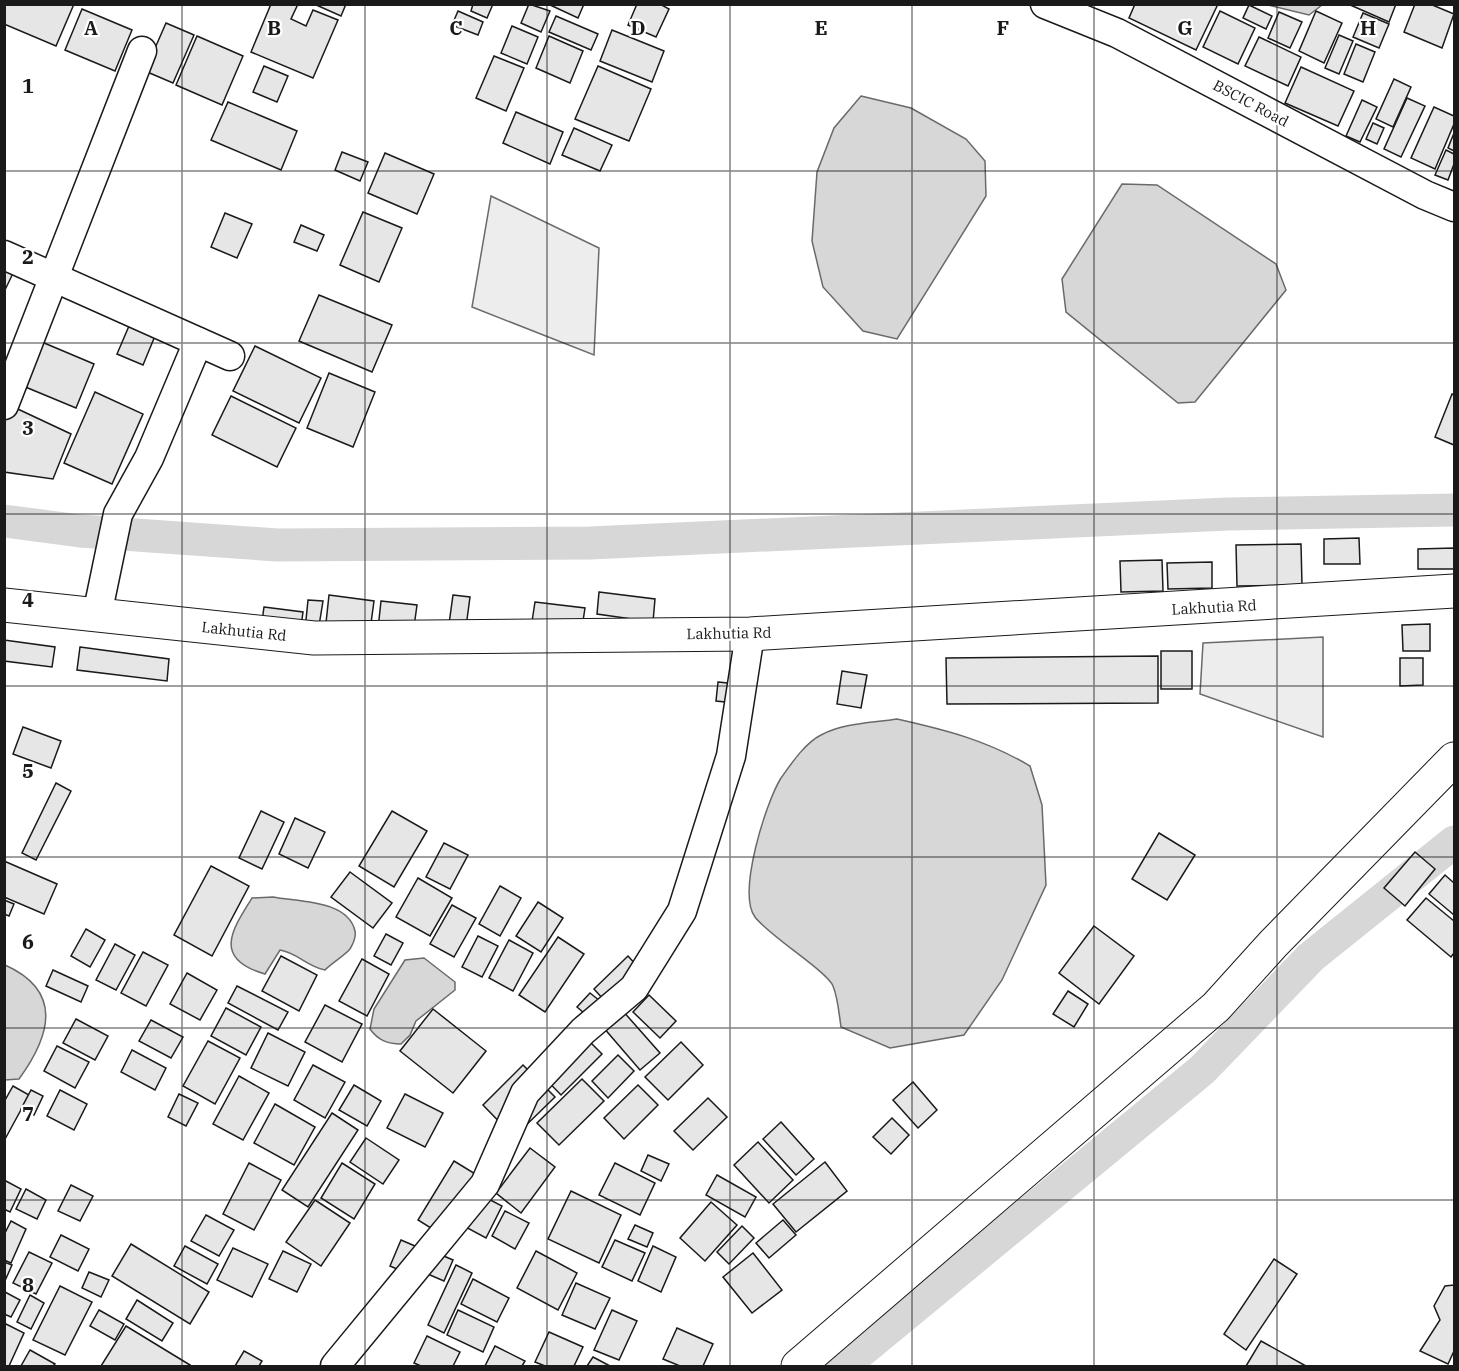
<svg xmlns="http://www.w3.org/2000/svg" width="1459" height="1371" font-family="'IBM Plex Serif',serif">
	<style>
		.built { fill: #ededed; stroke: #6a6a6a; stroke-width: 1.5 }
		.water { fill: #d7d7d7; stroke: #6a6a6a; stroke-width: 1.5 }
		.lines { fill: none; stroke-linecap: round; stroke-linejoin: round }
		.canal { stroke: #d7d7d7; stroke-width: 33 }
		.building { fill: #e6e6e6; stroke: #1a1a1a; stroke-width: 1.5 }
		.street-casing { stroke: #1a1a1a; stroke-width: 31 }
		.secondary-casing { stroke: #1a1a1a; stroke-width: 35 }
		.street { stroke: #fff; stroke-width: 28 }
		.secondary { stroke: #fff; stroke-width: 33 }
		.grid { fill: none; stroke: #1a1a1a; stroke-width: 1.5; stroke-opacity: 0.55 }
		.labels { text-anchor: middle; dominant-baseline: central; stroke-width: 4.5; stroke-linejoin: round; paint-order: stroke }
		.street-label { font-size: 15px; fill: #1a1a1a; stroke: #fff }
		.grid-label { font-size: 20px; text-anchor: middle; font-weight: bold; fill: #1a1a1a; stroke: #fff; stroke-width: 4.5; stroke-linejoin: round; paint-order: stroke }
	</style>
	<rect width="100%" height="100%" fill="#fff"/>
	<g class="built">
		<polygon points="491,196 599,248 594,355 472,307"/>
		<polygon points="1323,637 1323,737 1200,694 1203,643"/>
	</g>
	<g class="water">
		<polygon points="1268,5 1322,4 1322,5 1309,15"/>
		<polygon points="861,96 911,108 966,139 985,161 986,196 897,339 863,331 823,287 812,241 817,172 834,128"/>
		<polygon points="1122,184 1157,185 1276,264 1286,290 1195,402 1178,403 1066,312 1062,279"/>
		<path d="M897,719C946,730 986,740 1030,766L1042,805L1046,885L1002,980L964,1035L890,1048L841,1027C839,1014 838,998 833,986C828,972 768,935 755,917C737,893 766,802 781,778C791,764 805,743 821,735C843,723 872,723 897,719Z"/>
		<path d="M273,897C299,902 348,900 355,931C356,936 353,944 350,949C344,956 332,963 325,970C306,966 298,953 280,950L265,974C213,959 231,931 252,898Z"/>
		<path d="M424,958L455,982V990L416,1021L410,1035L401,1044C387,1044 378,1040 370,1029L374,1009L405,960Z"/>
		<path d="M5,965C63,991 51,1035 19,1079L5,1080Z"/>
	</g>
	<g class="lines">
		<g class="canal">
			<polyline points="4,521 80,531 277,545 590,543 1228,514 1454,510"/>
			<polyline points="843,1366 1202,1070 1311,957 1454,842"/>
		</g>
	</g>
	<g class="building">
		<polygon points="4,4 74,4 56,46 4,24"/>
		<polygon points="271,4 298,4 291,19 306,26 313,10 338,20 313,78 251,52"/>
		<polygon points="314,4 346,4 341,16"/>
		<polygon points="473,4 493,4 487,18 471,11"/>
		<polygon points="529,4 550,11 541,32 521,23"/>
		<polygon points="548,4 584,4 578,18"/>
		<polygon points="637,4 660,4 669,9 656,37 628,25"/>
		<polygon points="1135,4 1218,4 1196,50 1129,18"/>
		<polygon points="1348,4 1396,4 1389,22"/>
		<polygon points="1415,4 1430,4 1454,14 1442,48 1404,32"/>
		<polygon points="1249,5 1272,16 1266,29 1243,18"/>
		<polygon points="82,9 132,30 115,71 65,50"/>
		<polygon points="458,11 483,22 478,35 452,25"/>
		<polygon points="1220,11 1255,28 1238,64 1203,47"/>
		<polygon points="1316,11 1342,23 1324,63 1299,51"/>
		<polygon points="1279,12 1302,22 1290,48 1268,38"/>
		<polygon points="1363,13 1389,24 1379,48 1353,37"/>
		<polygon points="556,16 598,34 591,50 549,32"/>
		<polygon points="166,23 194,35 173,83 145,71"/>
		<polygon points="512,26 538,37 527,64 501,53"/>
		<polygon points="612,30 664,51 652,82 600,61"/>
		<polygon points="1339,35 1353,41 1339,74 1325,68"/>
		<polygon points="197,36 243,56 222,105 176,85"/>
		<polygon points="549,36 583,51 570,83 536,68"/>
		<polygon points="1259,37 1301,57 1288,86 1245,66"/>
		<polygon points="1356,44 1375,52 1363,82 1344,74"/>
		<polygon points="494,56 524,68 506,111 476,98"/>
		<polygon points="264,66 288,76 277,102 253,92"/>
		<polygon points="598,66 651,89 629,141 575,119"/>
		<polygon points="1301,67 1354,91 1338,126 1285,103"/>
		<polygon points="1394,79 1411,87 1393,127 1376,119"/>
		<polygon points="1407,98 1425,106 1401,157 1384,149"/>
		<polygon points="1362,100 1377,107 1360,142 1346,136"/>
		<polygon points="228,102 297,131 281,170 211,140"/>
		<polygon points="1434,107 1454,116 1454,124 1435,169 1411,158"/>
		<polygon points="516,112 563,132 550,164 503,143"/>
		<polygon points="1373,123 1384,128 1377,144 1366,139"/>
		<polygon points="574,128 612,145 600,171 562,155"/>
		<polygon points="1454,133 1454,151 1448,148"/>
		<polygon points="1446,150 1454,154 1454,164 1448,180 1435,175"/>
		<polygon points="342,152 368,162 360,181 335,170"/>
		<polygon points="385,153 434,174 417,214 368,193"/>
		<polygon points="363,212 402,228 379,282 340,265"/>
		<polygon points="225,213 252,224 237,258 211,247"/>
		<polygon points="301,225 324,235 317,251 294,242"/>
		<polygon points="4,262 16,267 4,292"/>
		<polygon points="319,295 392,325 372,372 299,341"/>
		<polygon points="129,326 155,336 143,365 117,354"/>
		<polygon points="30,337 94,364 76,408 11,381"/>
		<polygon points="255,346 321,378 299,423 233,391"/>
		<polygon points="329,373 375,392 353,447 307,428"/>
		<polygon points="95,392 143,414 112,484 64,463"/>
		<polygon points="1452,394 1454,395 1454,445 1435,437"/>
		<polygon points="231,396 296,428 277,467 212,435"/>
		<polygon points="5,403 71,434 53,479 4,472"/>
		<polygon points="1359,538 1360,564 1324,564 1324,539"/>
		<polygon points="1301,544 1302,585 1237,586 1236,545"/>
		<polygon points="1454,548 1454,569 1418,569 1418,549"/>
		<polygon points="1162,560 1163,591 1121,592 1120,561"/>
		<polygon points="1212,562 1212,588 1168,589 1167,563"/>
		<polygon points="599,592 655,599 653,622 597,614"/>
		<polygon points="329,595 374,601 369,638 325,632"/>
		<polygon points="453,595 470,597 466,627 449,624"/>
		<polygon points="308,600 323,601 318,632 305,630"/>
		<polygon points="381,601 417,605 413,634 378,629"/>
		<polygon points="535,602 585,608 581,634 531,628"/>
		<polygon points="264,607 303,612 300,634 261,629"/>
		<polygon points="1430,624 1430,651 1403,651 1402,625"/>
		<polygon points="4,640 55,647 52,667 4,661"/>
		<polygon points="80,647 169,659 167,681 77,670"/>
		<rect x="1161" y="651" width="31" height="38"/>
		<polygon points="1158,656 1158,703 947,704 946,658"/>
		<polygon points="1400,658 1423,658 1423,685 1400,686"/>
		<polygon points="842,671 867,675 861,708 837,704"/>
		<polygon points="718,682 737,684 735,703 716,701"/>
		<polygon points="23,727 61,741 51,768 13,754"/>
		<polygon points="56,783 71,791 36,860 22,853"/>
		<polygon points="261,811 284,822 262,869 239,858"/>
		<polygon points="392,811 427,831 394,887 359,866"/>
		<polygon points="295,818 325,832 308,868 279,854"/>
		<polygon points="1159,833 1195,855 1167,900 1132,879"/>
		<polygon points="444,843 468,855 450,889 426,877"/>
		<polygon points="1415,852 1435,869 1405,906 1384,888"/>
		<polygon points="4,861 57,884 44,914 4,897"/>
		<polygon points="211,866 249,886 212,956 174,935"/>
		<polygon points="350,872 392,903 373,928 331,897"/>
		<polygon points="1445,875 1454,883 1454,915 1429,894"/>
		<polygon points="418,878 452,898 430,936 396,917"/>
		<polygon points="500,886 521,898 500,936 479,924"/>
		<polygon points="1426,898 1454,921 1454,953 1451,957 1407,920"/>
		<polygon points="4,900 14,904 9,916 4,914"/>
		<polygon points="538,902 563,918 541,952 516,936"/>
		<polygon points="452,905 476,918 454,957 430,944"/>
		<polygon points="1094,926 1134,956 1099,1004 1059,973"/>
		<polygon points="86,929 105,940 90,967 71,956"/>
		<polygon points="386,934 403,943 391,965 374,956"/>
		<polygon points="478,936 498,946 482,977 462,967"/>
		<polygon points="558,937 584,954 545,1012 519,995"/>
		<polygon points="509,940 533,953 513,991 489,978"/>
		<polygon points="115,944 135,955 116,990 96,980"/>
		<polygon points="143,952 168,965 146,1006 121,993"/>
		<polygon points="281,956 317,975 299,1011 262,991"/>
		<polygon points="628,956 648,978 614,1011 594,989"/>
		<polygon points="362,959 389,974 367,1016 339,1001"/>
		<polygon points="53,970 88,986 81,1002 46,986"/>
		<polygon points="187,973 217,990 200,1020 170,1004"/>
		<polygon points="237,986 288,1012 278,1030 228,1003"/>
		<polygon points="1068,991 1088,1004 1074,1027 1053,1014"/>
		<polygon points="590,993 605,1005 592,1020 577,1007"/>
		<polygon points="649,995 676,1021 660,1038 633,1012"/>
		<polygon points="325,1005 362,1024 342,1062 305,1042"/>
		<polygon points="226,1008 261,1027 246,1055 211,1036"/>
		<polygon points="433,1009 486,1051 453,1093 400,1051"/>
		<polygon points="622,1010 660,1053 640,1070 603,1027"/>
		<polygon points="76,1019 108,1036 95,1060 63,1043"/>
		<polygon points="151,1020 183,1037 171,1058 139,1041"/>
		<polygon points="573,1025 602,1054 561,1095 532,1065"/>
		<polygon points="268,1033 305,1052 288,1086 251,1068"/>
		<polygon points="208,1041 240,1058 215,1104 183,1086"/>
		<polygon points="681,1042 703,1065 668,1100 645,1077"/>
		<polygon points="57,1046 89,1062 75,1088 44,1071"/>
		<polygon points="132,1050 166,1068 155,1090 121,1072"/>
		<polygon points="618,1055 634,1071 608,1098 592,1081"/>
		<polygon points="313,1065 345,1082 325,1118 294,1100"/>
		<polygon points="523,1065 555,1097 514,1137 483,1105"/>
		<polygon points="239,1076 269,1093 243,1140 213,1124"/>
		<polygon points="582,1079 604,1101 559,1145 537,1123"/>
		<polygon points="913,1082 937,1110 918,1128 893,1100"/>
		<polygon points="354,1085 381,1101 367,1126 339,1110"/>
		<polygon points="638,1085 658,1105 624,1139 604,1118"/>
		<polygon points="13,1086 29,1095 4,1141 4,1102"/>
		<polygon points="31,1090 43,1096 34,1115 21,1109"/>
		<polygon points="60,1090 87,1104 74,1130 47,1116"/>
		<polygon points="179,1094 198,1103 186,1126 168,1117"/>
		<polygon points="405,1094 443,1113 425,1147 387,1128"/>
		<polygon points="708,1098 727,1117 693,1150 674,1131"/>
		<polygon points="275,1104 315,1127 294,1165 254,1143"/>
		<polygon points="332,1113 358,1130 308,1207 282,1190"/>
		<polygon points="892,1118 909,1135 891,1154 873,1137"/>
		<polygon points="781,1122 814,1159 796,1175 763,1139"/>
		<polygon points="366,1138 399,1160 383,1184 350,1162"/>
		<polygon points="758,1142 793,1180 769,1203 734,1165"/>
		<polygon points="530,1148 555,1167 521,1213 496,1193"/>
		<polygon points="648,1155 669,1164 661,1181 641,1171"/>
		<polygon points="454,1161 477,1175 442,1235 418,1220"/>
		<polygon points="825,1162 847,1191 796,1232 773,1204"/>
		<polygon points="249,1163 281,1180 254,1230 223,1214"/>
		<polygon points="342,1163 375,1184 354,1219 321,1198"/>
		<polygon points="615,1163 655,1183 640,1215 599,1195"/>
		<polygon points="717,1175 756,1197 745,1217 706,1195"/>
		<polygon points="4,1180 21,1189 10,1212 4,1209"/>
		<polygon points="71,1185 93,1196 80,1221 58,1211"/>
		<polygon points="26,1189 46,1200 37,1219 16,1209"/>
		<polygon points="571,1191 621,1215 599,1263 548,1239"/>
		<polygon points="477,1193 502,1206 486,1238 460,1224"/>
		<polygon points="315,1200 350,1223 321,1266 286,1242"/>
		<polygon points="711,1202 737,1225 705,1261 680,1238"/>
		<polygon points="505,1211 529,1223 515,1249 492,1236"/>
		<polygon points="206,1215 234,1230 219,1256 191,1241"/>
		<polygon points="783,1220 796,1235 769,1258 756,1243"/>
		<polygon points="11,1221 26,1229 11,1263 4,1260 4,1235"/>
		<polygon points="635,1225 653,1233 647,1247 628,1239"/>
		<polygon points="742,1226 754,1238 729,1264 717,1252"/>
		<polygon points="61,1235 89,1249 78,1271 50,1257"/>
		<polygon points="401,1240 422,1249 411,1275 390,1266"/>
		<polygon points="615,1240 645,1253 632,1281 602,1267"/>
		<polygon points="131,1244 209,1292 190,1324 112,1276"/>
		<polygon points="185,1246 218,1264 207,1284 174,1266"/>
		<polygon points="653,1246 676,1257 661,1292 638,1281"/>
		<polygon points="233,1248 268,1264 252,1297 217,1280"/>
		<polygon points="283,1251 311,1264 297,1292 269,1279"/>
		<polygon points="432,1251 453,1260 444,1281 423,1272"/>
		<polygon points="536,1251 577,1273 558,1310 517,1288"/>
		<polygon points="29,1252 52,1263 36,1294 13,1283"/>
		<polygon points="753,1253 782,1290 752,1313 723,1277"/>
		<polygon points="1274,1259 1297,1274 1246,1350 1224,1334"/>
		<polygon points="4,1262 12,1265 4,1283"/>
		<polygon points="456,1265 472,1273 444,1333 428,1325"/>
		<polygon points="89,1272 109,1280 101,1297 82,1288"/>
		<polygon points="473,1279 509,1298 497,1322 461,1304"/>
		<polygon points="576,1283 610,1298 595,1329 562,1315"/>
		<polygon points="1454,1285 1454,1351 1448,1364 1420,1351 1440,1320 1434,1306 1445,1286"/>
		<polygon points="60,1286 92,1302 65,1355 33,1340"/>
		<polygon points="5,1292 20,1300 11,1317 4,1314"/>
		<polygon points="30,1295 44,1303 31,1329 17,1322"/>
		<polygon points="137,1300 173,1323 162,1341 126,1319"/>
		<polygon points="99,1310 124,1324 115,1340 90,1326"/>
		<polygon points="458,1310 494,1327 483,1352 447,1335"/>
		<polygon points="612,1310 637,1321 619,1360 594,1350"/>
		<polygon points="4,1323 24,1333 9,1366 4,1366"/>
		<polygon points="126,1326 190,1365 189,1366 101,1366"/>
		<polygon points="677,1328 713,1344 703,1366 680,1366 663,1359"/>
		<polygon points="549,1332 583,1347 574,1366 545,1366 535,1362"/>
		<polygon points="427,1336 460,1352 453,1366 421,1366 414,1363"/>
		<polygon points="1261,1341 1306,1366 1246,1366"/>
		<polygon points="495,1346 525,1361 522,1366 485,1366"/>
		<polygon points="30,1350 55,1364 53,1366 21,1366"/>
		<polygon points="244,1351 262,1361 259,1366 235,1366"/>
		<polygon points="593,1357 610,1366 587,1366"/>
	</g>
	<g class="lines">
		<g class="street-casing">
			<g id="street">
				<polyline points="1045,4 1117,33 1425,195 1454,207"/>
				<polyline points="4,255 230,356"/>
				<polyline points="4,405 142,51"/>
				<polyline points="97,615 118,514 149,458 198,342"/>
				<polyline points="335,1366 485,1184 525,1093 583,1031 634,988 682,911 731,756 750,634"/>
			</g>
		</g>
		<g class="secondary-casing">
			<g id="secondary">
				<polyline points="4,605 314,638 750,634 1454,591"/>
				<polyline points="798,1366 1216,1007 1273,944 1454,759"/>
			</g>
		</g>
		<use href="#street" class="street"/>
		<use href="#secondary" class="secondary"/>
	</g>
	<path class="grid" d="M182,4V1366M365,4V1366M547,4V1366M730,4V1366M912,4V1366M1094,4V1366M1277,4V1366M4,171H1454M4,343H1454M4,514H1454M4,686H1454M4,857H1454M4,1028H1454M4,1200H1454"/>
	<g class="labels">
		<g class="street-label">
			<text transform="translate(1251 103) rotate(28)">BSCIC Road</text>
			<text transform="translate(1214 607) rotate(-3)">Lakhutia Rd</text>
			<text transform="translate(244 631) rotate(6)">Lakhutia Rd</text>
			<text transform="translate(729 633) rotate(-1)">Lakhutia Rd</text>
		</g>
	</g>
	<g class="grid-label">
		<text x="91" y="35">A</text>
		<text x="274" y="35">B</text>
		<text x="456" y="35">C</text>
		<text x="638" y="35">D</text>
		<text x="821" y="35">E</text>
		<text x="1003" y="35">F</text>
		<text x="1185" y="35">G</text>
		<text x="1368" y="35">H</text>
		<text x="28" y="93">1</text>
		<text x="28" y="264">2</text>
		<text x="28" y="435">3</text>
		<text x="28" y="607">4</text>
		<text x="28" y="778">5</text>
		<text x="28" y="949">6</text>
		<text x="28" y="1121">7</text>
		<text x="28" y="1292">8</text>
	</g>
	<rect width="1459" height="1371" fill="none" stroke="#1a1a1a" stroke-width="12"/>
</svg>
